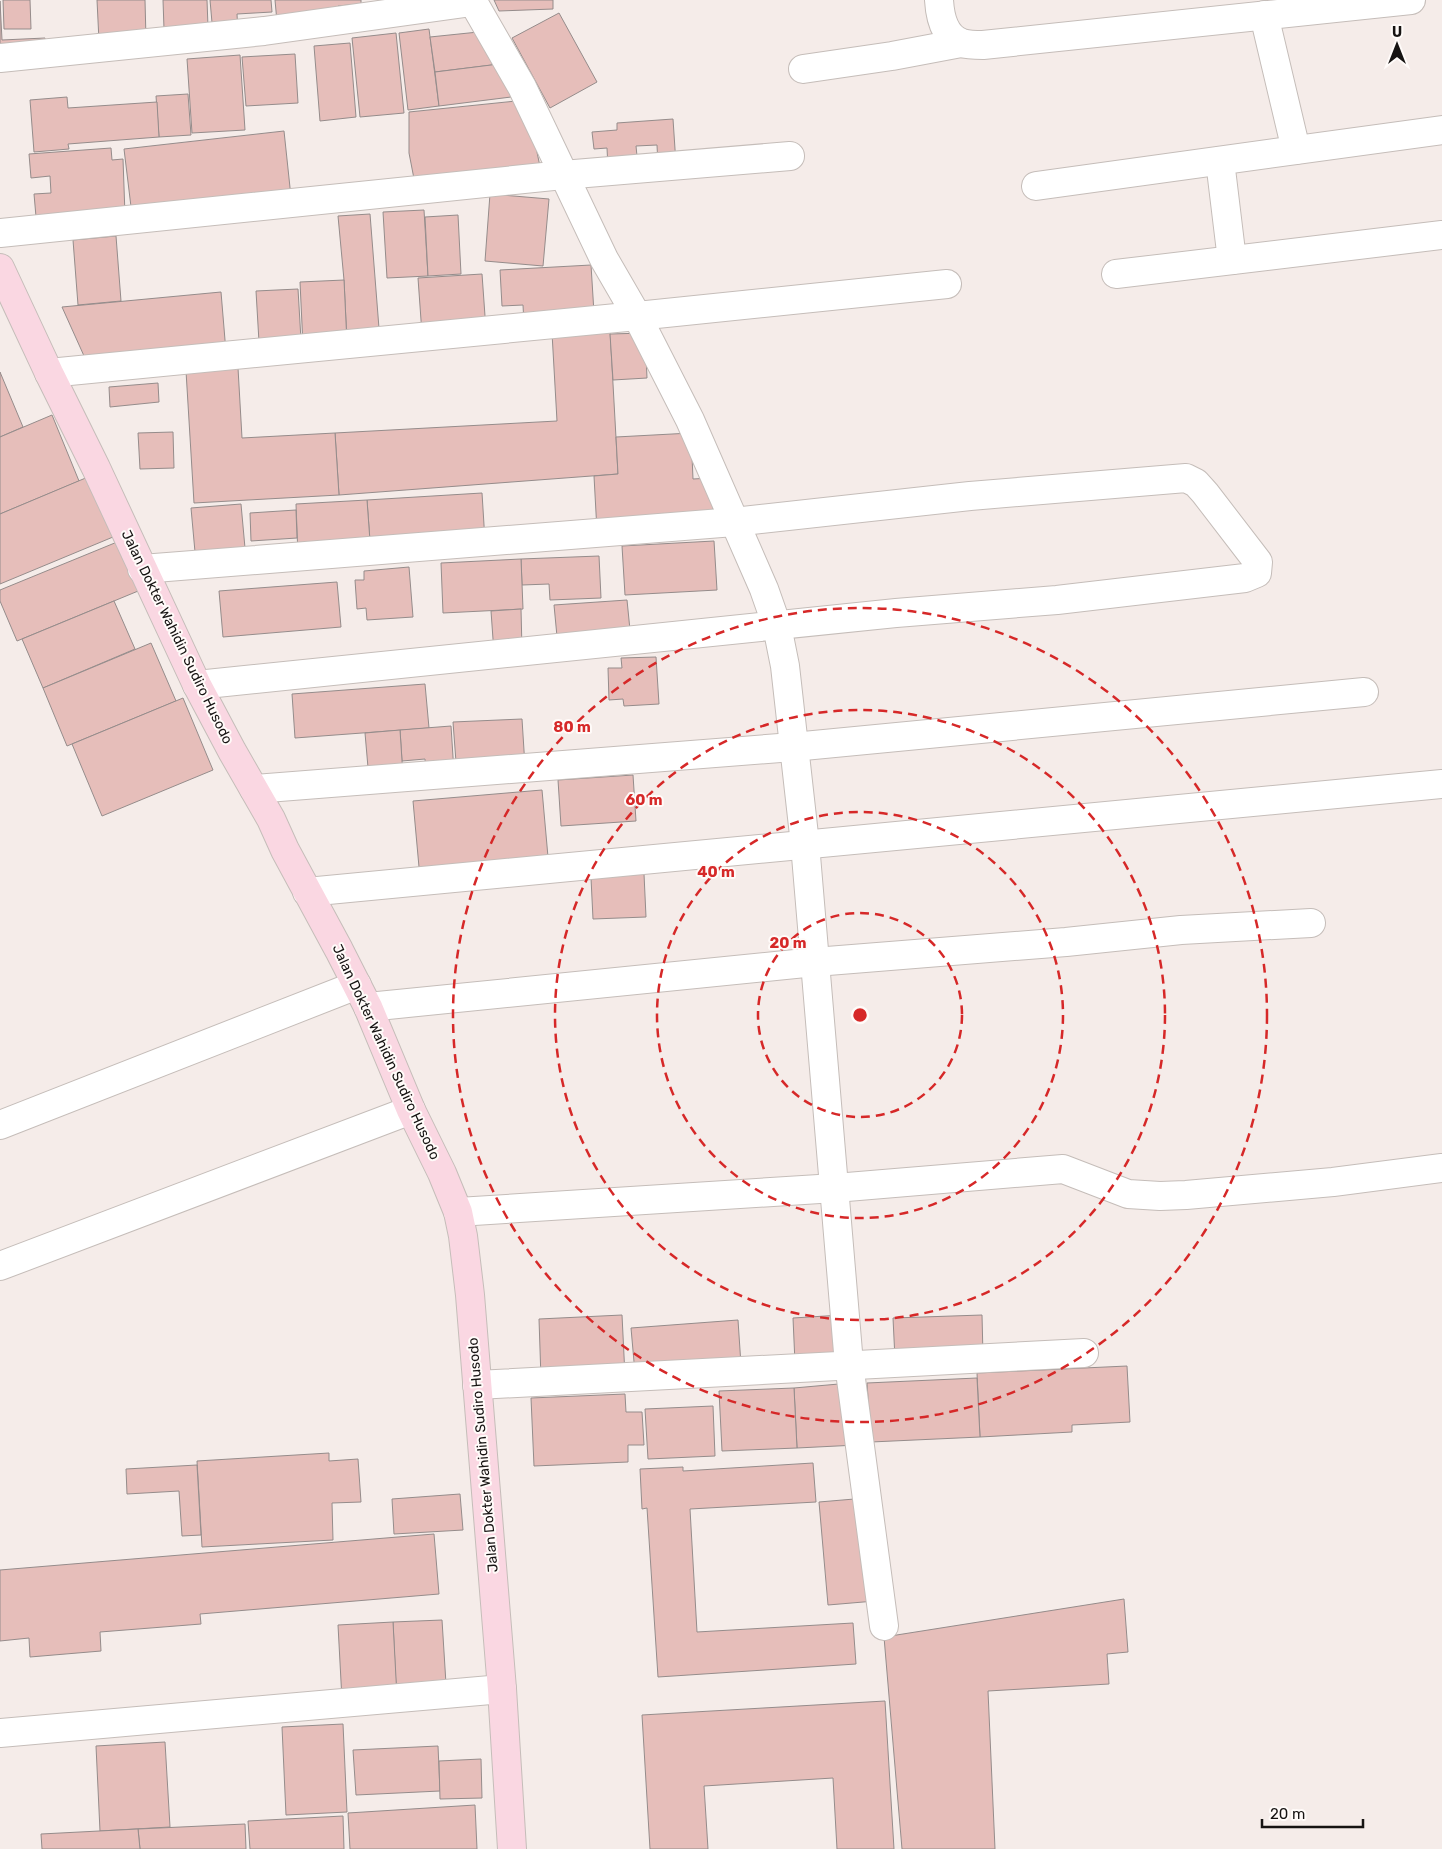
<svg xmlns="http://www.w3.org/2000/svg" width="1442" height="1849" font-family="Rubik,sans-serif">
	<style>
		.building { fill: #e6beba; stroke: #958c8b }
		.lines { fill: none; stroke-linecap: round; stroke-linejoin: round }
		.street-casing { stroke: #c5bdb9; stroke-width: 30 }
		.secondary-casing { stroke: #c5bdb9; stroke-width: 30 }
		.street { stroke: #fff; stroke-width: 28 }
		.secondary { stroke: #fad7e2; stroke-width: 28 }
		.ring { fill: none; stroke: #d62828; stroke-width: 2.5; stroke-dasharray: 9 6 }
		.labels { text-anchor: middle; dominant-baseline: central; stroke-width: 4; stroke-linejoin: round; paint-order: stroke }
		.street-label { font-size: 14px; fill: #161312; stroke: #fffbf9 }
		.centre { fill: #d62828; stroke: #fffbf9; stroke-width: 2.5 }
		.ring-label { font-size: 15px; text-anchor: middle; font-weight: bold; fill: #d62828; stroke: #fffbf9; stroke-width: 4; stroke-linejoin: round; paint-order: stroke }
	</style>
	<rect width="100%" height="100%" fill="#f5ece9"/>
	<g class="building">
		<polygon points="3,0 30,0 31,29 4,29"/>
		<polygon points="97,0 145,0 146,39 99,41"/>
		<polygon points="163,0 207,0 208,27 164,29"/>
		<polygon points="210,0 271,0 272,12 237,14 238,33 213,34"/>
		<polygon points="275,0 361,0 361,4 338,6 339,18 277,22"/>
		<polygon points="494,0 553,0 553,9 499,11"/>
		<polygon points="0,1 2,40 45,38 45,52 0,57"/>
		<polygon points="559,13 597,82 550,108 512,38"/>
		<polygon points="429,29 439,106 408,110 399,33"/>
		<polygon points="488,31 492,65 435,72 430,37"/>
		<polygon points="396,33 404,113 360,117 352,38"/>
		<polygon points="350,43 356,117 320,121 314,46"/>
		<polygon points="295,54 298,103 246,106 242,57"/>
		<polygon points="240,55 245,130 192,133 187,59"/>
		<polygon points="507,63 511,97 439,106 435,72"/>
		<polygon points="188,94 191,135 159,137 156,96"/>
		<polygon points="67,97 68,108 157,102 159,137 68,144 69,149 34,152 30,100"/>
		<polygon points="526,100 542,176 416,189 409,153 409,112"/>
		<polygon points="673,119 676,164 658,166 657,145 636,146 638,166 608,168 607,148 594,149 592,132 617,130 617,123"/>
		<polygon points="284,131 291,197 132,215 124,149"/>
		<polygon points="111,148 112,160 123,159 125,215 37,228 34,194 51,193 50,176 31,178 29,154"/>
		<polygon points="490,194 549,199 543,266 485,261"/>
		<polygon points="424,210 428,276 387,278 383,212"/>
		<polygon points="370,214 380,341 347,343 344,280 338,216"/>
		<polygon points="458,215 461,274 428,276 425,217"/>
		<polygon points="116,236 121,301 78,305 73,240"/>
		<polygon points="591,265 594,313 524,324 523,305 502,306 500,270"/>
		<polygon points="482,274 486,330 422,334 418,278"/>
		<polygon points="344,280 347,343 303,346 300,282"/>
		<polygon points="298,289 301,340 259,342 256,291"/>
		<polygon points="221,292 226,352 89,367 62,307"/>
		<polygon points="610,330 618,474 339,495 335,433 557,421 552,333"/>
		<polygon points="645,333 647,378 613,380 610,334"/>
		<polygon points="238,368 242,438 335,433 339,495 194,503 186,371"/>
		<polygon points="0,372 23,427 0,437"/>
		<polygon points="158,383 159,402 110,407 109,387"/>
		<polygon points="52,415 79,481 0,514 0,437"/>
		<polygon points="173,432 174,468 140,469 138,433"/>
		<polygon points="691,433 693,479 711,478 714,523 597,531 594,476 618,474 616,437"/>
		<polygon points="88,477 113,537 0,584 0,514"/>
		<polygon points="482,493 485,541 370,541 367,500"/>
		<polygon points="367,500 370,541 298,556 296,504"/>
		<polygon points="241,504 246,559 196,563 191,508"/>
		<polygon points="296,510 297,538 251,541 250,513"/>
		<polygon points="122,540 143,589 17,641 0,601 0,590"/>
		<polygon points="714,541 717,590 625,595 622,546"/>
		<polygon points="599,556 601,598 550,600 549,584 522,585 521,559"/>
		<polygon points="521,559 523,609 443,613 441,563"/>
		<polygon points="409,567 413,617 367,620 366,608 357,609 355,580 364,580 364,571"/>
		<polygon points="337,582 341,627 223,637 219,591"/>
		<polygon points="627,600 631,640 558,647 554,605"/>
		<polygon points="114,601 135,649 43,688 22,639"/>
		<polygon points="521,609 522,650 494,653 491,611"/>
		<polygon points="151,643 176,701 67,746 43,688"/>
		<polygon points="656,657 659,704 624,706 623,699 609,700 608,668 622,668 621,658"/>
		<polygon points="425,684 429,728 295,738 292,694"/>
		<polygon points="183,698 213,770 102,816 72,744"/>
		<polygon points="522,719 525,766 456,762 453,722"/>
		<polygon points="451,726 454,772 426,774 425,759 402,761 400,730"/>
		<polygon points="400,730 403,776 369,779 365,733"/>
		<polygon points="633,775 636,821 561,826 558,780"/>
		<polygon points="542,790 549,868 420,878 413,801"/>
		<polygon points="644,874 646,917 593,919 591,878"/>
		<polygon points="622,1315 625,1376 541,1379 539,1319"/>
		<polygon points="842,1315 844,1360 795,1363 793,1318"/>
		<polygon points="982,1315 983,1356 895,1359 893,1318"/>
		<polygon points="738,1320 741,1365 635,1373 631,1328"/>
		<polygon points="1127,1366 1130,1422 1072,1425 1072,1432 980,1437 977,1373"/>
		<polygon points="977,1378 980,1437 871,1442 867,1383"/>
		<polygon points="850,1383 857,1445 797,1448 794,1388"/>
		<polygon points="794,1388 797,1448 722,1451 719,1391"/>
		<polygon points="625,1394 626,1412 642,1412 644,1445 628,1445 628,1462 534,1466 531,1398"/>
		<polygon points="713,1406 715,1456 648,1459 645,1409"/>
		<polygon points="329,1453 329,1461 358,1459 361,1502 332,1503 333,1540 202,1547 197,1461"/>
		<polygon points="813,1463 816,1502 690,1509 697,1632 853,1623 856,1664 658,1677 647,1508 642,1509 640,1469 683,1467 683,1471"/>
		<polygon points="197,1465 201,1535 182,1536 179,1491 127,1494 126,1469"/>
		<polygon points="460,1494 463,1530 394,1534 392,1499"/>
		<polygon points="866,1498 875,1601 828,1605 819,1502"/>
		<polygon points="434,1534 439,1594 200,1614 201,1624 100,1632 101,1651 30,1657 29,1638 0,1641 0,1570"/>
		<polygon points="1124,1599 1128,1652 1107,1654 1109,1684 988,1691 995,1849 902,1849 884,1637"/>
		<polygon points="442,1620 446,1684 396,1687 393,1622"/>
		<polygon points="393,1622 397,1697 342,1700 338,1625"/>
		<polygon points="885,1701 894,1849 837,1849 833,1778 704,1786 708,1849 650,1849 642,1715"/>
		<polygon points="343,1724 347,1812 286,1815 282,1727"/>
		<polygon points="165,1742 170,1827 100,1831 96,1746"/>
		<polygon points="438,1746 440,1791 356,1795 353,1750"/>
		<polygon points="481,1759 482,1798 440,1799 439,1761"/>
		<polygon points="475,1805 477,1849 350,1849 348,1813"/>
		<polygon points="343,1816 344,1849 250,1849 248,1821"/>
		<polygon points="245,1824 246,1849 140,1849 138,1829"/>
		<polygon points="138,1829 140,1849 42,1849 41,1834"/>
	</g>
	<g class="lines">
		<g class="street-casing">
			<g id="street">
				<polyline points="472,0 522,87 604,259 637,316 690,420 764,589 777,626 785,666 805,844 849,1364 884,1626"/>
				<path d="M939,0C940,17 944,37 962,43C968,45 976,45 983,45L1411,0"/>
				<polyline points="1264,15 1296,150"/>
				<polyline points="0,58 264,31 472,2"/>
				<polyline points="803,69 892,56 961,43"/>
				<polyline points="1220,161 1232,260"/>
				<polyline points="1036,186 1442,130"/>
				<polyline points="0,233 563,175 790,156"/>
				<polyline points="1116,274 1442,235"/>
				<polyline points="49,373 637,316 947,284"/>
				<polyline points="142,569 734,522 970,496 1186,478 1196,483 1205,493 1258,562 1257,573 1245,578 1057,600 896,613 197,685"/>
				<polyline points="254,789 793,747 1364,692"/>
				<polyline points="307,892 1442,784"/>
				<polyline points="368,1007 815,962 1066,942 1181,930 1311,923"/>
				<polyline points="0,1125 357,985"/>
				<polyline points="458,1212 835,1188 1063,1169 1128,1194 1160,1196 1186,1195 1333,1182 1442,1168"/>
				<polyline points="0,1266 411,1110"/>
				<polyline points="477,1385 1084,1353"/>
				<polyline points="0,1733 502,1689"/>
			</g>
		</g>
		<g class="secondary-casing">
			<polyline id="secondary" points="0,268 49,373 96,468 197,685 232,751 271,819 285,850 339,950 368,1007 411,1110 442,1173 458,1212 463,1236 470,1295 502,1689 512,1849"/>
		</g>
		<use href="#street" class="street"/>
		<use href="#secondary" class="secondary"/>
	</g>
	<g class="ring">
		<circle cx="860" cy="1015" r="102"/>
		<circle cx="860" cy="1015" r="203"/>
		<circle cx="860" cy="1015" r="305"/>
		<circle cx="860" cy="1015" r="407"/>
	</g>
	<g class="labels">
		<g class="street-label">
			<text transform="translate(177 637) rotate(64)">Jalan Dokter Wahidin Sudiro Husodo</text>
			<text transform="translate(386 1052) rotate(65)">Jalan Dokter Wahidin Sudiro Husodo</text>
			<text transform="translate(483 1455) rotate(-95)">Jalan Dokter Wahidin Sudiro Husodo</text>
		</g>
	</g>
	<circle cx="860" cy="1015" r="8" class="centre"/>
	<g class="ring-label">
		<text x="572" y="732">80 m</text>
		<text x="644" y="805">60 m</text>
		<text x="716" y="877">40 m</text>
		<text x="788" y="948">20 m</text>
	</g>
	<g transform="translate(1397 45)" stroke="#fffbf9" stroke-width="4" paint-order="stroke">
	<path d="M0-4L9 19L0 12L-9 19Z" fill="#161312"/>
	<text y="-8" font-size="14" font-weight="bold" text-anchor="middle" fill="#161312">U</text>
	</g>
	<path d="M1262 1819v8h101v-8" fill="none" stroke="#161312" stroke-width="2.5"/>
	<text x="1270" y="1819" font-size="15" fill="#161312" stroke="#fffbf9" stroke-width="4" paint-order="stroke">20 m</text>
</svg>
